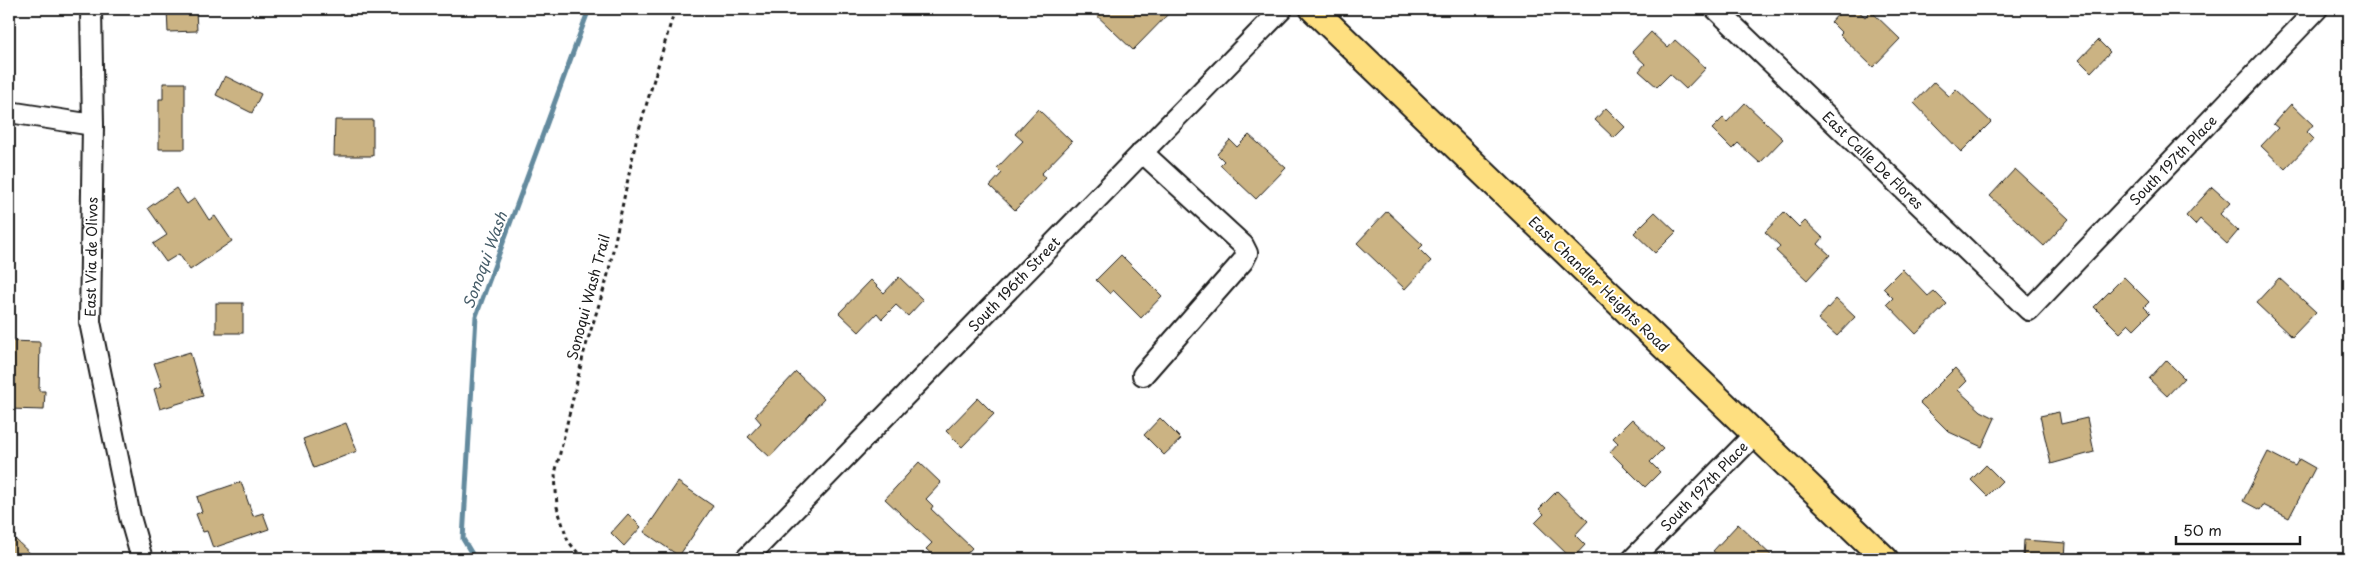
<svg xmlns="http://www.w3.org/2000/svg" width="2358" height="568" font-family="'Playpen Sans',sans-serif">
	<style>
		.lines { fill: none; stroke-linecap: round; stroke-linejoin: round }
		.stream { stroke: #638a9e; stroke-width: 5 }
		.building { fill: #cbb383; stroke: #1c1c1c }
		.minor-casing { stroke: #1c1c1c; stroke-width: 24 }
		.major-casing { stroke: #1c1c1c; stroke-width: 29 }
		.path { stroke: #1c1c1c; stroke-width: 3; stroke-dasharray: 4 4; stroke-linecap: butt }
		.minor { stroke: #fff; stroke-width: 20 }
		.major { stroke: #fedf80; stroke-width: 25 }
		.labels { text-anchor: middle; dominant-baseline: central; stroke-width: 4; stroke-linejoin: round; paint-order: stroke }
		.street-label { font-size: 14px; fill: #1c1c1c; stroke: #fff }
		.water-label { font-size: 15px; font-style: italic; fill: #455c68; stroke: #fff }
	</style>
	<rect width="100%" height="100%" fill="#fff"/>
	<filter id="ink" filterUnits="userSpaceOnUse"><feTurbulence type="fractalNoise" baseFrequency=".02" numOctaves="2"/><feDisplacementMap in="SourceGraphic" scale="10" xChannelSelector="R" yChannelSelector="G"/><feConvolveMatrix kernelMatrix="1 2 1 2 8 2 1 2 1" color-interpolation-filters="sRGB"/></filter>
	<g filter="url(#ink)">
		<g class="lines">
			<polyline class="stream" points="475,559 463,539 476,316 589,9"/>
		</g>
		<g class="building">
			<polygon points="167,9 196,9 197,31 168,32"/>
			<polygon points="1090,9 1173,9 1133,50"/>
			<polygon points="1843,9 1856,9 1865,17 1871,11 1900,39 1873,67 1840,35 1842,33 1831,22"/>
			<polygon points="1651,32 1668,48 1675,40 1706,68 1686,89 1670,74 1657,87 1639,71 1645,64 1632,52"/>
			<polygon points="2098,40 2110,52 2091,72 2079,60"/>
			<polygon points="225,76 261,94 252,113 216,95"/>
			<polygon points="1934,82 1949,96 1956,89 1991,122 1961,152 1914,103"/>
			<polygon points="163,83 185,83 185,149 159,149 159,99 163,99"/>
			<polygon points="1745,103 1783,139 1760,163 1738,143 1732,149 1712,129 1723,118 1727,122"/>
			<polygon points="2291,104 2313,125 2307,132 2314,139 2285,169 2261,146 2278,128 2273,124"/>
			<polygon points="1606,108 1625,127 1614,138 1595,120"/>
			<polygon points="1038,109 1072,142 1041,174 1046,178 1015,210 990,186 1002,173 997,168 1023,141 1015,134"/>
			<polygon points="335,120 373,120 373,156 334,156"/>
			<polygon points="1249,135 1286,168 1256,199 1220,165 1224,161 1217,154 1230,140 1237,147"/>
			<polygon points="2015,169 2069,219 2044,246 1990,196"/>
			<polygon points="2212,187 2230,203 2220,214 2238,231 2227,244 2200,219 2195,225 2186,216"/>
			<polygon points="176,188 187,204 195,198 209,220 215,216 232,241 190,270 179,254 166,262 153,244 167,235 148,208"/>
			<polygon points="1387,211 1423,245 1419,249 1431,261 1405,289 1357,243"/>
			<polygon points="1655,212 1676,232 1655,253 1634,233"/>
			<polygon points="1784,212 1799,227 1805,221 1823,238 1818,244 1830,255 1807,280 1776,251 1780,246 1765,232"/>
			<polygon points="1121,255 1162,296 1141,318 1113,290 1110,294 1096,280"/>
			<polygon points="1902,269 1928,296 1934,291 1947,304 1916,334 1887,304 1893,298 1883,288"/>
			<polygon points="899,277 923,300 908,316 896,305 882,319 877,313 859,332 839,313 871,280 884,293"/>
			<polygon points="2124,277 2149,302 2144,307 2150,313 2134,329 2129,324 2120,333 2094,307"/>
			<polygon points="2279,278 2316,312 2292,337 2256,303"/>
			<polygon points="1836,299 1855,317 1837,336 1818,319"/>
			<rect x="216" y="303" width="27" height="30"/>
			<polygon points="9,341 40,342 39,391 45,391 44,410 9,409"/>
			<polygon points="190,352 203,396 160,409 154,389 162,386 154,363"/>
			<polygon points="2166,360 2184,378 2167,396 2149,379"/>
			<polygon points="1955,368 1967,381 1958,390 1981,411 1995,418 1982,447 1949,432 1920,403"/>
			<polygon points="796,372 824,399 770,457 748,437 761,423 755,416"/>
			<polygon points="978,398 994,414 962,447 946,431"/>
			<polygon points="2059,412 2061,424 2087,418 2094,452 2051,464 2040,416"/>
			<polygon points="1160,418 1181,439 1164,455 1144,435"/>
			<polygon points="1632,419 1663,449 1650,462 1660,472 1645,487 1610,452 1618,443 1613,438"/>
			<polygon points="346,423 357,451 314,468 303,439"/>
			<polygon points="2268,452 2295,466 2299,459 2315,468 2289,518 2263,505 2260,510 2243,501"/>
			<polygon points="919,462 941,483 926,499 933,506 931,509 972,548 962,559 937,559 926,549 932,543 885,499"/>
			<polygon points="1986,465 2002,481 1987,496 1971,480"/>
			<polygon points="241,482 253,516 263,513 269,529 213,548 207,531 203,532 196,514 202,512 197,497"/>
			<polygon points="678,482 713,506 679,556 644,532"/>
			<polygon points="1557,491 1588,521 1575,535 1585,545 1572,559 1535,523 1544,514 1539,509"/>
			<polygon points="628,514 641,527 624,546 611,533"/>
			<polygon points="1738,524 1775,559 1722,559 1713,551"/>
			<polygon points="15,539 36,559 9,559 9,545"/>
			<polygon points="2024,540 2066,543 2065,559 2023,559"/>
		</g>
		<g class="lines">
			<g class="minor-casing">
				<g id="minor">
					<polyline points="91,9 93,125 90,322 130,517 142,559"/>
					<polyline points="1716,9 2029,310 2317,9"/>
					<polyline points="9,112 93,125"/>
					<polyline points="1142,152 1243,245 1247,253 1243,261 1143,375"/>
					<polyline points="746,559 1282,9"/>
					<polyline points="1633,559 1755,434"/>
				</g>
			</g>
			<g class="major-casing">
				<polyline id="major" points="1313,9 1885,559"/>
			</g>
			<polyline class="path" points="583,559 568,541 557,507 555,474 584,352 607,279 637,136 675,9"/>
			<use href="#minor" class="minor"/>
			<use href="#major" class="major"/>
		</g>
	</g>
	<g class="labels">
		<g class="street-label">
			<text transform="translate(1873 160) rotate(44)">East Calle De Flores</text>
			<text transform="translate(2173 160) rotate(-46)">South 197th Place</text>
			<text transform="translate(91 257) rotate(-89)">East Via de Olivos</text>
			<text transform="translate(1014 284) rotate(-46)">South 196th Street</text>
			<text transform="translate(1599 284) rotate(44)">East Chandler Heights Road</text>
			<text transform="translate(588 297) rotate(-75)">Sonoqui Wash Trail</text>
			<text transform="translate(1704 486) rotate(-46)">South 197th Place</text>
		</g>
		<g class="water-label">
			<text transform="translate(484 260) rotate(-70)">Sonoqui Wash</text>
		</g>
	</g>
	<rect width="2358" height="568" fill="none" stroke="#fff" stroke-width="30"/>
	<rect x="15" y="15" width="2328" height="538" fill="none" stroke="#1c1c1c" stroke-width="2" filter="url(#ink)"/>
	<path d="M2176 536v8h124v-8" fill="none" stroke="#1c1c1c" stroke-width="2.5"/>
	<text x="2183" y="536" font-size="15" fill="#1c1c1c" stroke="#ffffff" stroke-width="4" paint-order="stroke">50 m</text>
</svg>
